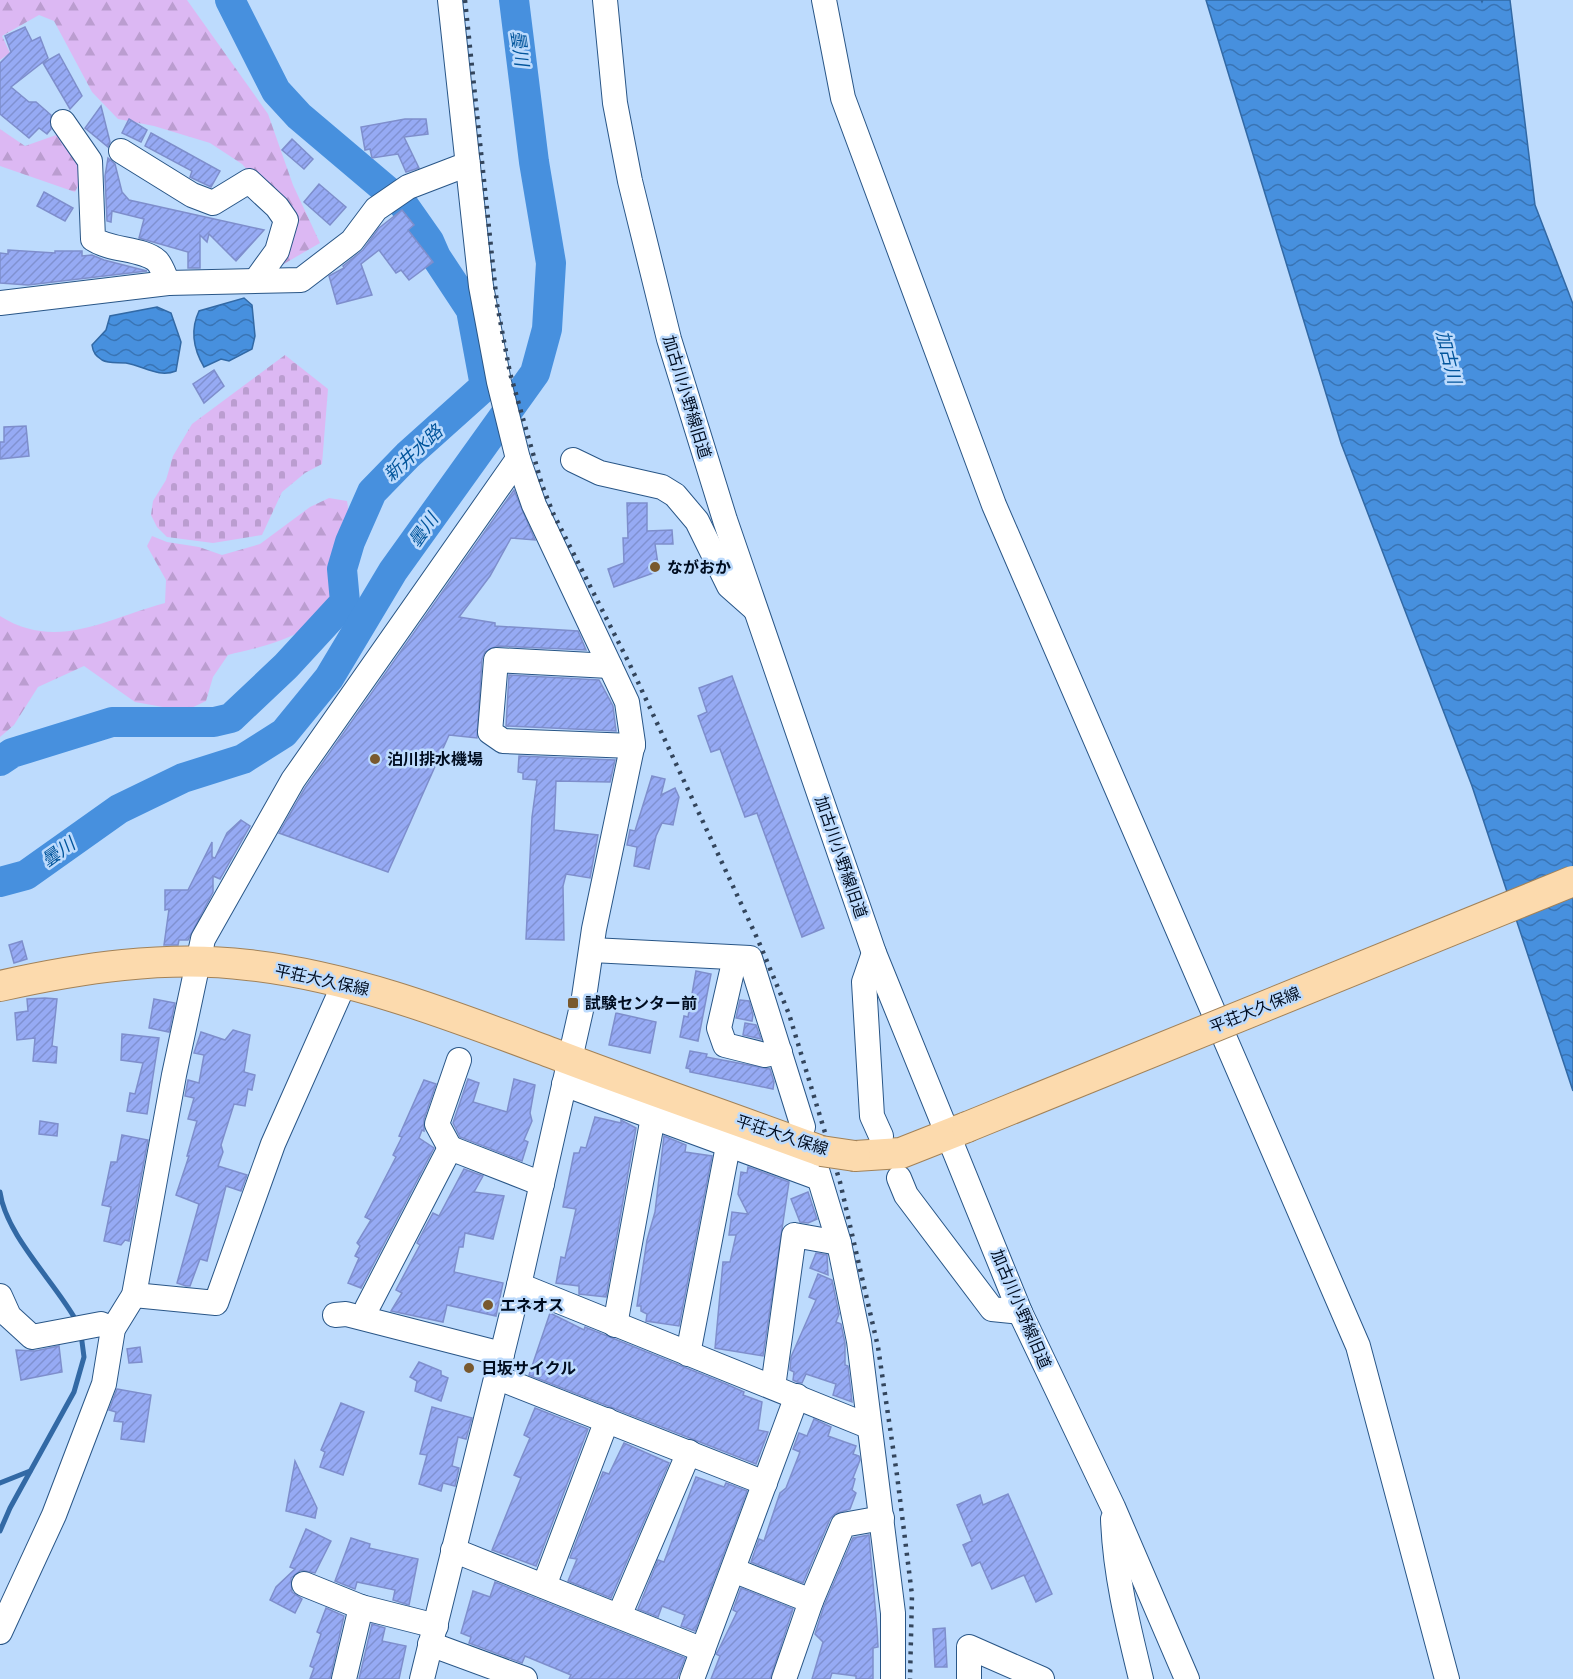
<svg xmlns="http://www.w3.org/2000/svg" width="1573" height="1679" font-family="'Public Sans','Noto Sans JP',sans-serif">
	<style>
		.forest { fill: url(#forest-firs) }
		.cemetery { fill: url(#cemetery-stones) }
		.water { fill: url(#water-waves); stroke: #3269a5; stroke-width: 1.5 }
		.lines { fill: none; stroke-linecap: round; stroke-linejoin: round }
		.stream { stroke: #3269a5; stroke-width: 5 }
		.river { stroke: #4790de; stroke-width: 30 }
		.building { fill: url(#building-hatch); stroke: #7e8ecc; stroke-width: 1.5 }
		.minor-casing { stroke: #295687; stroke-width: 26 }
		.major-casing { stroke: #a28258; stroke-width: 32 }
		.minor { stroke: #fff; stroke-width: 24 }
		.major { stroke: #fcdaad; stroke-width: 30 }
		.rail { stroke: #33455c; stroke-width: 4.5; stroke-dasharray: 3 6; stroke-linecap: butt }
		.major-bridge-casing { stroke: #a28258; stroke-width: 32; stroke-linecap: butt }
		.major-bridge { stroke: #fcdaad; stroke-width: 30 }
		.poi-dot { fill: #79592e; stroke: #bddbfd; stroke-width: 2 }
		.labels { text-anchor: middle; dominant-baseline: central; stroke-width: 5; stroke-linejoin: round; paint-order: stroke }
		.street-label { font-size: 16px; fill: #000d20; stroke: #bddbfd }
		.poi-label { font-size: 16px; font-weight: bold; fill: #000d20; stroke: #bddbfd; text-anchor: start }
		.water-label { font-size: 18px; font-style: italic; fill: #02559c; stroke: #bddbfd }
	</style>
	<defs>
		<pattern id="forest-firs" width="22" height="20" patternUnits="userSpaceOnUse" patternTransform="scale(1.5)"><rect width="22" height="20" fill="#dcb8f3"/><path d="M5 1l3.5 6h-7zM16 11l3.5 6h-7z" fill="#bb9dd0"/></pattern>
		<pattern id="cemetery-stones" width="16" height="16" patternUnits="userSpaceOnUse" patternTransform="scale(1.5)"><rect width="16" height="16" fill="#dcb8f3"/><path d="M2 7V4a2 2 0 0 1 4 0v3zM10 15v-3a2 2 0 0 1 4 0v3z" fill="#bb9dd0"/></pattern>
		<pattern id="water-waves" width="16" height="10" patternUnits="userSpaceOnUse" patternTransform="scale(1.5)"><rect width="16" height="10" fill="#4790de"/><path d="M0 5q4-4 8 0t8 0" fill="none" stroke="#3974b4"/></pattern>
		<pattern id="building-hatch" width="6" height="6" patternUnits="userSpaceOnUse" patternTransform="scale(1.5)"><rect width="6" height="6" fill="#96aaf4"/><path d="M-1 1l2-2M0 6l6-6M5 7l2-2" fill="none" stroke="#8091d1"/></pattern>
	</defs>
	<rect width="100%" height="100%" fill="#bddbfd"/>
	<g class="forest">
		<polygon points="0,0 187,0 268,114 293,185 320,243 282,265 299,220 260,184 242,164 210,143 154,126 118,119 92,92 54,21 39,15 2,36 10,53 0,60"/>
		<polygon points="0,129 25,146 62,133 85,172 75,192 0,166"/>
		<path d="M329,498L347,501C352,526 340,539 334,562C332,570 337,577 337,585C332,633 265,646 228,655L213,677L206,701L185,711L135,702L84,666L38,687L14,725L0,737V616C57,652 108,618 165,603L166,580L147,546L152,536L167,542L199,547L222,555L260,544L310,507Z"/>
	</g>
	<polygon class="cemetery" points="285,355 328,389 322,464 305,473 282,492 262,535 213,543 167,537 157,527 151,515 153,501 166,480 173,456 192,424"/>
	<g class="water">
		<polygon points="1206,0 1481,0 1482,2 1483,0 1510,0 1535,205 1573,304 1573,1091 1472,786 1341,443"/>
		<path d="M244,298L252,305L255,336L252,349L229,361L221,359L204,367C194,350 190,330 199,311Z"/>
		<path d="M157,307L171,313L181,342L176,371C158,378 144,366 126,363C118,362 109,364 102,360C96,356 93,353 92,345L106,330L110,316Z"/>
	</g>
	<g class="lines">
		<g class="stream">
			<path d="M0,1192C6,1236 56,1283 77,1322"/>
			<polyline points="0,1483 30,1471"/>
			<polyline points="0,1531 10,1508 74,1392 84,1357 81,1334"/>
		</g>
		<g class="river">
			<polyline points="0,761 12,753 112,722 214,722 231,718 286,666 345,602 342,569 350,542 372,492 408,455 485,386 471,310 436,257 429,241 403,204 299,116 276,91 230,0"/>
			<polyline points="0,882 26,875 119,809 183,778 243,759 284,733 329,678 393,571 535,373 547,329 551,263 534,162 514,0"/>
		</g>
	</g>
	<g class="building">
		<polygon points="25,27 32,41 40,37 48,58 11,87 29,102 36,102 51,115 51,129 47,134 39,128 29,138 0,114 0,63 11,52 5,36"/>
		<polygon points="59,54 82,96 70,109 43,63"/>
		<polygon points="101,106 110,142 108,147 85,128"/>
		<polygon points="129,119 147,130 141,142 122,133"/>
		<polygon points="405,119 426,119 428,134 404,137 419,168 406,172 398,154 372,158 370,149 365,150 361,127"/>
		<polygon points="151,133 220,171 211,187 190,177 192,171 145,146"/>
		<polygon points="292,139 313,159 304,169 282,150"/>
		<polygon points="108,158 115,164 122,192 129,200 264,230 236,261 209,234 207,242 200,235 200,268 188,268 188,252 139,238 144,219 112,211 111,222 107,221 105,176"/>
		<polygon points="319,184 346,207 330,225 304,202"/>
		<polygon points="44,192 73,208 65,221 37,206"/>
		<polygon points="402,210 414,225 408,230 433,262 409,280 401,270 396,273 379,250 361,264 372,295 337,304 329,276 344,268 343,266 363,250 379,228"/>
		<polygon points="8,250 55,253 55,251 82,251 82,256 92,255 104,260 147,271 28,285 0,283 0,253 8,254"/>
		<polygon points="214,370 224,386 204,403 193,384"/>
		<polygon points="26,426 29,456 0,459 0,442 4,442 4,427"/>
		<polygon points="514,490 535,540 511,538 490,576 459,617 495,623 495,626 578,631 586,650 497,646 485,652 482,659 477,738 449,735 388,872 279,833 305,788"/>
		<polygon points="627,503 647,503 647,531 672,530 673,544 655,544 659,571 614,587 608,569 624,563 623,538 628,538"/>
		<polygon points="509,675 599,680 613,706 616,731 506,726"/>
		<polygon points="732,676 824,928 802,937 757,813 745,817 720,749 711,752 698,716 707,712 699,688"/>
		<polygon points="519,756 615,760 610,782 556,781 554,830 598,835 590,878 566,874 563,886 564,940 526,939 532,817 537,780 523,779 523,773 518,772"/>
		<polygon points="652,776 665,779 661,795 675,788 679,797 673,825 662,823 656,836 649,869 634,866 637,847 627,845 630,830 635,831"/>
		<polygon points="241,820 250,826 220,879 213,876 213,892 188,940 179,940 178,945 164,945 169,909 165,910 165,890 188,890 212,842 212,857 215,858 227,833"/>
		<polygon points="22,941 27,959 14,963 9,945"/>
		<polygon points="696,971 711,974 698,1041 680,1037 684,1016 688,1017"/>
		<polygon points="45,998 57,999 52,1046 57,1047 56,1063 33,1061 35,1038 17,1040 15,1013 28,1011 27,999"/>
		<polygon points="154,999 175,1003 169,1032 149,1028"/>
		<polygon points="740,1000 749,1001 753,1015 752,1021 736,1018"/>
		<polygon points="616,1013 656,1022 650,1053 609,1045"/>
		<polygon points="745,1023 756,1025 761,1039 743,1035"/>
		<polygon points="233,1030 250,1035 244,1072 255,1075 252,1090 248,1089 245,1106 234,1104 221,1145 223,1152 218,1166 247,1175 241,1191 226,1186 207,1261 200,1259 190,1286 186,1286 177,1283 199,1204 176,1195 189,1156 187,1156 197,1121 188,1119 194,1098 185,1096 188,1080 199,1083 204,1055 194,1053 201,1032 225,1040"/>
		<polygon points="122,1034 159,1038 147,1114 127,1111 130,1093 135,1094 143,1063 121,1060"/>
		<polygon points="690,1051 707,1054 706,1057 770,1069 774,1082 773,1089 690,1072 690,1069 686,1068"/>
		<polygon points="468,1079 479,1083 473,1102 507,1112 514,1079 535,1085 530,1113 532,1121 524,1140 528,1142 522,1161 460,1137 453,1123"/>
		<polygon points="424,1080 436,1084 424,1119 424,1131 422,1130 419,1138 434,1148 361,1288 348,1283 359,1258 355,1256 360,1246 357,1243 371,1220 365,1217 396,1157 393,1155 402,1137 399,1136"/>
		<polygon points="595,1117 621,1123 621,1120 636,1128 606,1297 579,1294 579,1286 556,1283 561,1257 565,1258 576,1209 563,1207 574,1153 579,1153 581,1147 586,1148"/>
		<polygon points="40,1121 58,1124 57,1136 39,1134"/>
		<polygon points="122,1135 148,1140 129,1241 125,1240 121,1245 104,1241 111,1207 102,1205 111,1162 117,1162"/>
		<polygon points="664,1136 686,1145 685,1152 712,1156 679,1326 646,1321 647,1314 641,1311 641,1306 637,1306 647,1240 655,1212"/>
		<polygon points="748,1167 789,1182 763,1356 715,1348 723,1262 730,1262 736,1235 729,1235 732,1212 748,1214 738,1194 741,1172 747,1173"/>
		<polygon points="464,1169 483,1176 474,1192 504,1196 493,1239 465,1233 463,1247 459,1247 454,1272 503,1283 496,1316 447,1305 443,1322 391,1311 402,1293 396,1290 420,1245 417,1243 433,1213 439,1216"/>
		<polygon points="808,1192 817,1219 808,1223 800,1222 791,1199"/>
		<polygon points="816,1253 827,1255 828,1275 810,1268"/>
		<polygon points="818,1274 832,1280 839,1314 836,1322 841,1324 845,1343 845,1365 848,1366 852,1402 833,1395 836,1384 806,1374 802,1383 797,1382 793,1380 794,1372 790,1370 791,1357 816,1300 809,1297"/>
		<polygon points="550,1313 584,1330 585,1327 726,1384 744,1392 743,1395 762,1402 758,1430 768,1432 756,1464 529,1375"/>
		<polygon points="59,1346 62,1372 21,1380 16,1350 35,1351"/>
		<polygon points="140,1347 142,1362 129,1363 127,1349"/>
		<polygon points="419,1362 441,1371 441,1375 448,1378 441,1401 415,1391 417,1381 410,1377"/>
		<polygon points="117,1389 151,1395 144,1442 121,1439 123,1422 114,1421 116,1412 109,1410"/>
		<polygon points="341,1403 364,1412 343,1475 320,1467 325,1452 321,1450"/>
		<polygon points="432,1407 472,1418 466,1439 458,1437 452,1466 459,1468 455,1486 443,1483 441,1491 419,1484 427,1455 420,1454"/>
		<polygon points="535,1408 588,1429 536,1566 492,1550 521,1478 514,1475 530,1438 524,1435"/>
		<polygon points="814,1419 831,1427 828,1436 856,1446 853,1454 859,1456 860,1460 853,1478 855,1479 852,1490 856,1493 850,1509 835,1514 830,1519 803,1583 751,1562 759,1539 764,1541 780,1493 786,1488 800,1452 793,1449 799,1433 807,1436"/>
		<polygon points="624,1443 669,1463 611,1598 568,1581 577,1559 570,1558 603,1472 609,1474"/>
		<polygon points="295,1461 317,1508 315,1518 286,1511"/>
		<polygon points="696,1477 724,1487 726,1483 747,1491 695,1631 681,1626 685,1615 662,1606 658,1617 638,1609 658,1560 664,1562"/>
		<polygon points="1008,1494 1052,1594 1036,1602 1024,1575 992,1589 980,1562 972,1566 963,1545 972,1541 957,1505 980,1495 983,1505"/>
		<polygon points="306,1529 331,1541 315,1573 301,1570 291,1578 292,1592 302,1599 295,1613 270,1600 276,1587 295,1569 290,1567"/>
		<polygon points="869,1535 877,1629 878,1647 873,1648 873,1679 856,1679 856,1676 832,1673 830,1679 812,1679 823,1642 815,1634 824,1606 853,1538"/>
		<polygon points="351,1538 370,1544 369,1548 418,1559 409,1605 393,1600 395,1590 357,1582 355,1589 335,1581"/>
		<polygon points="495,1582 685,1658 677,1679 569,1679 571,1675 525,1656 522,1663 469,1643 471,1637 461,1633 473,1591 490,1597"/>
		<polygon points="741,1588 793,1609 770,1679 711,1679 720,1656 716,1654 718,1651 737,1612 733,1610"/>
		<polygon points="326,1608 344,1616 330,1679 310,1679 314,1668 310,1666 321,1634 317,1632"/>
		<polygon points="372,1624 385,1628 382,1641 406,1646 399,1679 359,1679"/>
		<polygon points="945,1628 947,1667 935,1667 933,1629"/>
	</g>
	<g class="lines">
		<g class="minor-casing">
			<g id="minor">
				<polyline points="605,0 615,103 630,181 669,339 725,520 874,953 1020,1312 1113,1507 1187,1679"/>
				<polyline points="824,0 843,98 994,505 1358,1346 1447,1679"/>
				<path d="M63,122L90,161L93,239C111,251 143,248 157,261C162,266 165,277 168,283"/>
				<polyline points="121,151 192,195 213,203 249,181 277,207 286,220 277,251 256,280"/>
				<polyline points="0,303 168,283 301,280 352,241 376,209 408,187 468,164"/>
				<polyline points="573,460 600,473 662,487 675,495 697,521 729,586 755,609"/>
				<polyline points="610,666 496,660 490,732 503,741 633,746"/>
				<polyline points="592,950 750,958 803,1127"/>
				<polyline points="874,953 864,982 872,1116 881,1136"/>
				<polyline points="735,958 719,1028 725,1045 765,1055 780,1052"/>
				<polyline points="564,1084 653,1117"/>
				<polyline points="450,1148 437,1124 459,1060"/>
				<polyline points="817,1170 839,1243 859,1341 893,1613 893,1679"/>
				<polyline points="899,1178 906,1195 992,1309 1020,1312"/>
				<polyline points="519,1285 868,1426"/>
				<polyline points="134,1295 216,1303 273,1144 344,984"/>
				<polyline points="0,1296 9,1316 32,1337 101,1324 113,1329"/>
				<polyline points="367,1308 450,1148 542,1184"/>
				<polyline points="335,1315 346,1314 502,1354"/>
				<polyline points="615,1325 653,1117 819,1178"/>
				<polyline points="688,1354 728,1146"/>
				<polyline points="496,1377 765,1483"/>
				<polyline points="773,1387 794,1235 839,1243"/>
				<path d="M1113,1519C1115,1574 1128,1626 1141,1679"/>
				<polyline points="453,1550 703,1650"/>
				<polyline points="733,1570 811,1601"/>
				<polyline points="304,1584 361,1607 436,1626"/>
				<polyline points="544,1586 607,1420"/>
				<polyline points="619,1616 689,1452"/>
				<polyline points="0,1632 54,1515 104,1384 113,1329 134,1295 174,1075 203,939 293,780 518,459"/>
				<polyline points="430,1644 525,1679"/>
				<polyline points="344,1679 361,1607"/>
				<polyline points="422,1679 519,1285 584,997 594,929 633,743 627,702 534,505 518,459 499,382 481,286 450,0"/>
				<polyline points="692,1679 797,1396"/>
				<polyline points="784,1679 811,1601 843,1525 882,1518"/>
				<polyline points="969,1679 969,1647 1042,1679"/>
			</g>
		</g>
		<g class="major-casing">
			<g id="major">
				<path d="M0,986C80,968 166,955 248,965C354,977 453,1016 552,1053C641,1087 732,1118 821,1151"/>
				<polyline points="855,1156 901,1153 967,1127"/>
			</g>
		</g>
		<use href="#minor" class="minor"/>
		<use href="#major" class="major"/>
		<polyline class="rail" points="465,0 497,304 510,373 542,485 553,513 630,665 758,940 789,1014 840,1182 878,1347 897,1475 912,1595 910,1679"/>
		<g class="major-bridge-casing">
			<g id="major-bridge">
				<polyline points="967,1127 1573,881"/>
				<polyline points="821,1151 855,1156"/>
			</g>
		</g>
		<use href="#major-bridge" class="major-bridge"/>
	</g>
	<g class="poi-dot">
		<circle cx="655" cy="567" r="6"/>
		<circle cx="375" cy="759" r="6"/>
		<rect x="567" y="997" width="12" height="12" rx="3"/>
		<circle cx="488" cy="1305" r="6"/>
		<circle cx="469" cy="1368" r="6"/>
	</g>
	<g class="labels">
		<g class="street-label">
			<text transform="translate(687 397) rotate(73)">加古川小野線旧道</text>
			<text transform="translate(841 857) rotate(71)">加古川小野線旧道</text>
			<text transform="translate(322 980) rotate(12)">平荘大久保線</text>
			<text transform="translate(1255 1010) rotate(-22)">平荘大久保線</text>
			<text transform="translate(782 1135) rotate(18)">平荘大久保線</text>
			<text transform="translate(1021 1309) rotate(67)">加古川小野線旧道</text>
		</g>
		<g class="poi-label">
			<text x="667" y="567">ながおか</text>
			<text x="387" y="759">泊川排水機場</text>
			<text x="585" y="1003">試験センター前</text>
			<text x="500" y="1305">エネオス</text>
			<text x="481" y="1368">日坂サイクル</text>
		</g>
		<g class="water-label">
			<text transform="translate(520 48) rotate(82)">曇川</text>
			<text transform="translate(1449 357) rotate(76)">加古川</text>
			<text transform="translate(413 453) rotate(-43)">新井水路</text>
			<text transform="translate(423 530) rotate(-54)">曇川</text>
			<text transform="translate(58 852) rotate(-35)">曇川</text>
		</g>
	</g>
</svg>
